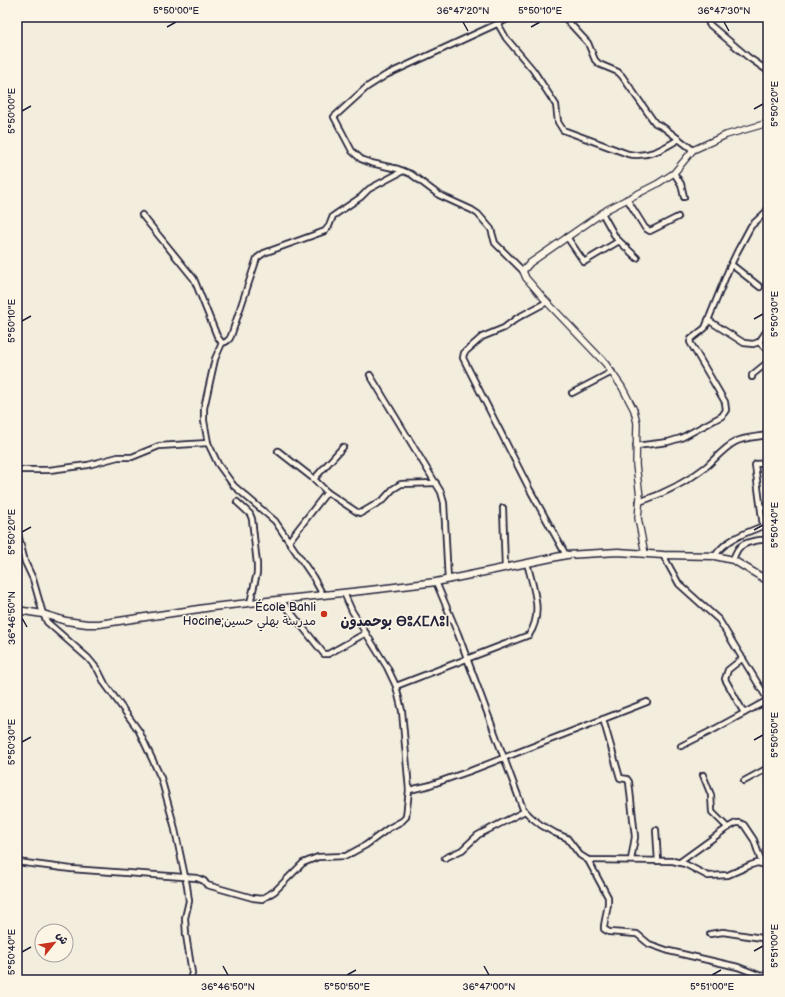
<svg xmlns="http://www.w3.org/2000/svg" width="785" height="997" font-family="'Balsamiq Sans','Playpen Sans Arabic','Noto Sans Tifinagh',sans-serif">
	<style>
		.lines { fill: none; stroke-linecap: round; stroke-linejoin: round }
		.minor-casing { stroke: #22223b; stroke-width: 8 }
		.tertiary-casing { stroke: #22223b; stroke-width: 8 }
		.secondary-casing { stroke: #22223b; stroke-width: 9 }
		.minor { stroke: #fcf5e5; stroke-width: 4.5 }
		.tertiary { stroke: #fcf5e5; stroke-width: 5.5 }
		.secondary { stroke: #fcf5e5; stroke-width: 6 }
		.ticks { fill: none; stroke: #22223b; stroke-width: 1.5 }
		.poi-dot { fill: #c8321e; stroke: #fcf5e5; stroke-width: 1.5 }
		.labels { text-anchor: middle; dominant-baseline: central; stroke-width: 3; stroke-linejoin: round; paint-order: stroke }
		.poi-label { font-size: 12px; fill: #22223b; stroke: #fcf5e5; text-anchor: end }
		.quarter-label { font-size: 14px; font-weight: bold; fill: #22223b; stroke: #fcf5e5 }
		.neatline { fill: none; stroke: #22223b; stroke-width: 1.5 }
		.ticks-label { font-size: 10px; text-anchor: middle; fill: #22223b }
	</style>
	<rect width="100%" height="100%" fill="#f3edde"/>
	<filter id="ink" filterUnits="userSpaceOnUse"><feTurbulence type="fractalNoise" baseFrequency=".025" numOctaves="2"/><feDisplacementMap in="SourceGraphic" scale="8" xChannelSelector="R" yChannelSelector="G"/><feConvolveMatrix kernelMatrix="1 2 1 2 8 2 1 2 1" color-interpolation-filters="sRGB"/></filter>
	<g filter="url(#ink)">
		<g class="lines">
			<g class="minor-casing">
				<g id="minor">
					<polyline points="512,17 386,75 367,87 334,117 352,151 361,159 371,163 398,169 411,174 439,195 472,210 478,214 491,229 495,243 523,271"/>
					<polyline points="564,17 588,43 595,60 599,64 618,72 622,76 655,123 663,127 693,150"/>
					<path d="M498,24L506,38L533,70L556,105L558,122L563,130L628,154C648,158 663,149 679,139"/>
					<polyline points="709,24 748,57 768,71"/>
					<polyline points="674,173 681,184 684,197"/>
					<polyline points="627,199 645,228 650,231 678,217"/>
					<polyline points="602,213 616,238 637,258"/>
					<polyline points="142,215 194,279 217,336 222,343"/>
					<polyline points="567,237 584,262 619,241"/>
					<polyline points="732,265 760,287"/>
					<polyline points="547,302 517,318 504,328 482,337 464,353 463,358 530,490 566,555"/>
					<polyline points="708,320 744,343 753,344 759,342 768,351"/>
					<polyline points="759,342 768,329"/>
					<polyline points="370,375 441,492 444,503 448,580"/>
					<polyline points="752,377 752,375 768,362"/>
					<polyline points="572,393 612,372"/>
					<polyline points="636,446 668,442 681,438 722,416 726,410 725,402 690,342 691,339 705,328 728,271 737,252 751,226 766,212 768,208"/>
					<polyline points="278,451 314,479 327,492 357,512 361,513 383,500 393,489 401,484 436,483"/>
					<polyline points="17,470 49,470 88,465 118,457 132,457 159,446 208,443"/>
					<polyline points="314,479 343,447"/>
					<polyline points="237,502 250,514 252,519 257,564 257,573 250,603"/>
					<path d="M639,502C663,494 687,482 707,466C716,458 724,448 735,442C744,437 758,437 768,435"/>
					<polyline points="761,507 768,507"/>
					<polyline points="503,508 505,568"/>
					<polyline points="763,526 755,465 756,464 768,463"/>
					<polyline points="17,530 25,562 33,579 43,614 47,622 88,658 98,670 105,684 139,731 161,778 174,825 187,886 189,901 185,918 186,935 192,973 190,980"/>
					<polyline points="289,541 327,492"/>
					<polyline points="663,555 679,584 719,620 768,700"/>
					<path d="M715,556C726,538 749,532 768,524"/>
					<path d="M733,560C734,557 736,552 738,549C743,542 760,539 768,540"/>
					<polyline points="436,582 458,634 523,809 531,817 541,825 555,833 567,838 580,855 588,860 673,861 685,864 708,876 728,875 751,865 757,863 768,865"/>
					<path d="M323,595L313,577L275,521L234,486L218,464L208,443L204,421V408L215,359L222,343C226,343 230,339 231,336L257,258L264,253L325,231L329,226L333,216L361,197L369,189L403,171"/>
					<polyline points="281,600 324,654 328,654 366,633"/>
					<polyline points="743,658 728,670 725,679 744,713"/>
					<path d="M396,686L529,635C544,613 533,587 527,563"/>
					<polyline points="603,719 620,778 627,779 629,782 635,837 631,860"/>
					<polyline points="681,746 713,730 768,700"/>
					<polyline points="703,775 711,795 712,812 728,828"/>
					<polyline points="744,781 768,768"/>
					<polyline points="409,790 427,786 470,771 647,702"/>
					<polyline points="656,830 658,861"/>
					<polyline points="445,858 462,850 478,835 525,811"/>
					<polyline points="588,860 608,897 608,904 604,926 604,929 609,932 637,934 649,944 669,951 738,967 761,976 768,975"/>
					<polyline points="17,862 71,869 197,878 204,881 207,885 253,898 262,899 275,891 303,863 318,857 346,856 366,845 389,828 402,821 406,817 409,790 402,711 396,686 387,667 352,611 344,593"/>
					<polyline points="680,862 727,828 736,823 740,823 744,825 754,840 762,864"/>
					<polyline points="710,934 723,932 768,939"/>
				</g>
			</g>
			<g class="tertiary-casing">
				<polyline id="tertiary" points="645,554 638,518 640,497 636,465 637,423 634,410 622,387 605,363 546,301 526,278 523,271 530,263 608,209 657,184 674,173 693,150 726,135 768,123"/>
			</g>
			<g class="secondary-casing">
				<polyline id="secondary" points="17,610 43,614 66,621 87,624 99,624 212,607 370,590 436,582 566,555 618,552 663,555 715,556 733,560 768,581"/>
			</g>
			<use href="#minor" class="minor"/>
			<use href="#tertiary" class="tertiary"/>
			<use href="#secondary" class="secondary"/>
		</g>
	</g>
	<path class="ticks" d="M463,22L468,31M724,22L729,31M167,27L176,22M531,27L540,22M754,109L763,104M22,111L31,106M754,319L763,314M22,321L31,316M754,530L763,525M22,532L31,527M22,618L27,627M754,740L763,735M22,742L31,737M754,951L763,946M22,952L31,947M223,966L228,975M484,966L489,975M347,975L356,970M712,975L721,970"/>
	<circle class="poi-dot" cx="324" cy="614" r="4"/>
	<g class="labels">
		<g class="poi-label">
			<text x="316" y="607">École Bahli<tspan x="316" dy="14">Hocine;مدرسة بهلي حسين</tspan></text>
		</g>
		<g class="quarter-label">
			<text x="395" y="621">بوحمدون ⴱⵓⵃⵎⴷⵓⵏ</text>
		</g>
	</g>
	<rect width="785" height="997" fill="none" stroke="#fcf5e5" stroke-width="44"/>
	<g transform="translate(54 943) rotate(60)"><circle r="19" fill="#fcf5e5" stroke="#a5a1a1"/>
	<path d="M0-3L7 15L0 10L-7 15Z" fill="#c8321e"/>
	<text y="-6" font-size="11" font-weight="bold" text-anchor="middle" fill="#22223b">ش</text>
	</g>
	<rect x="22" y="22" width="741" height="953" class="neatline"/>
	<g class="ticks-label">
		<text x="176" y="14">5°50'00"E</text>
		<text x="463" y="14">36°47'20"N</text>
		<text x="540" y="14">5°50'10"E</text>
		<text x="724" y="14">36°47'30"N</text>
		<text transform="translate(774 104) rotate(-90)" y="4">5°50'20"E</text>
		<text transform="translate(11 111) rotate(-90)" y="4">5°50'00"E</text>
		<text transform="translate(774 314) rotate(-90)" y="4">5°50'30"E</text>
		<text transform="translate(11 321) rotate(-90)" y="4">5°50'10"E</text>
		<text transform="translate(774 525) rotate(-90)" y="4">5°50'40"E</text>
		<text transform="translate(11 532) rotate(-90)" y="4">5°50'20"E</text>
		<text transform="translate(11 618) rotate(-90)" y="4">36°46'50"N</text>
		<text transform="translate(774 735) rotate(-90)" y="4">5°50'50"E</text>
		<text transform="translate(11 742) rotate(-90)" y="4">5°50'30"E</text>
		<text transform="translate(774 946) rotate(-90)" y="4">5°51'00"E</text>
		<text transform="translate(11 952) rotate(-90)" y="4">5°50'40"E</text>
		<text x="228" y="990">36°46'50"N</text>
		<text x="347" y="990">5°50'50"E</text>
		<text x="489" y="990">36°47'00"N</text>
		<text x="712" y="990">5°51'00"E</text>
	</g>
</svg>
